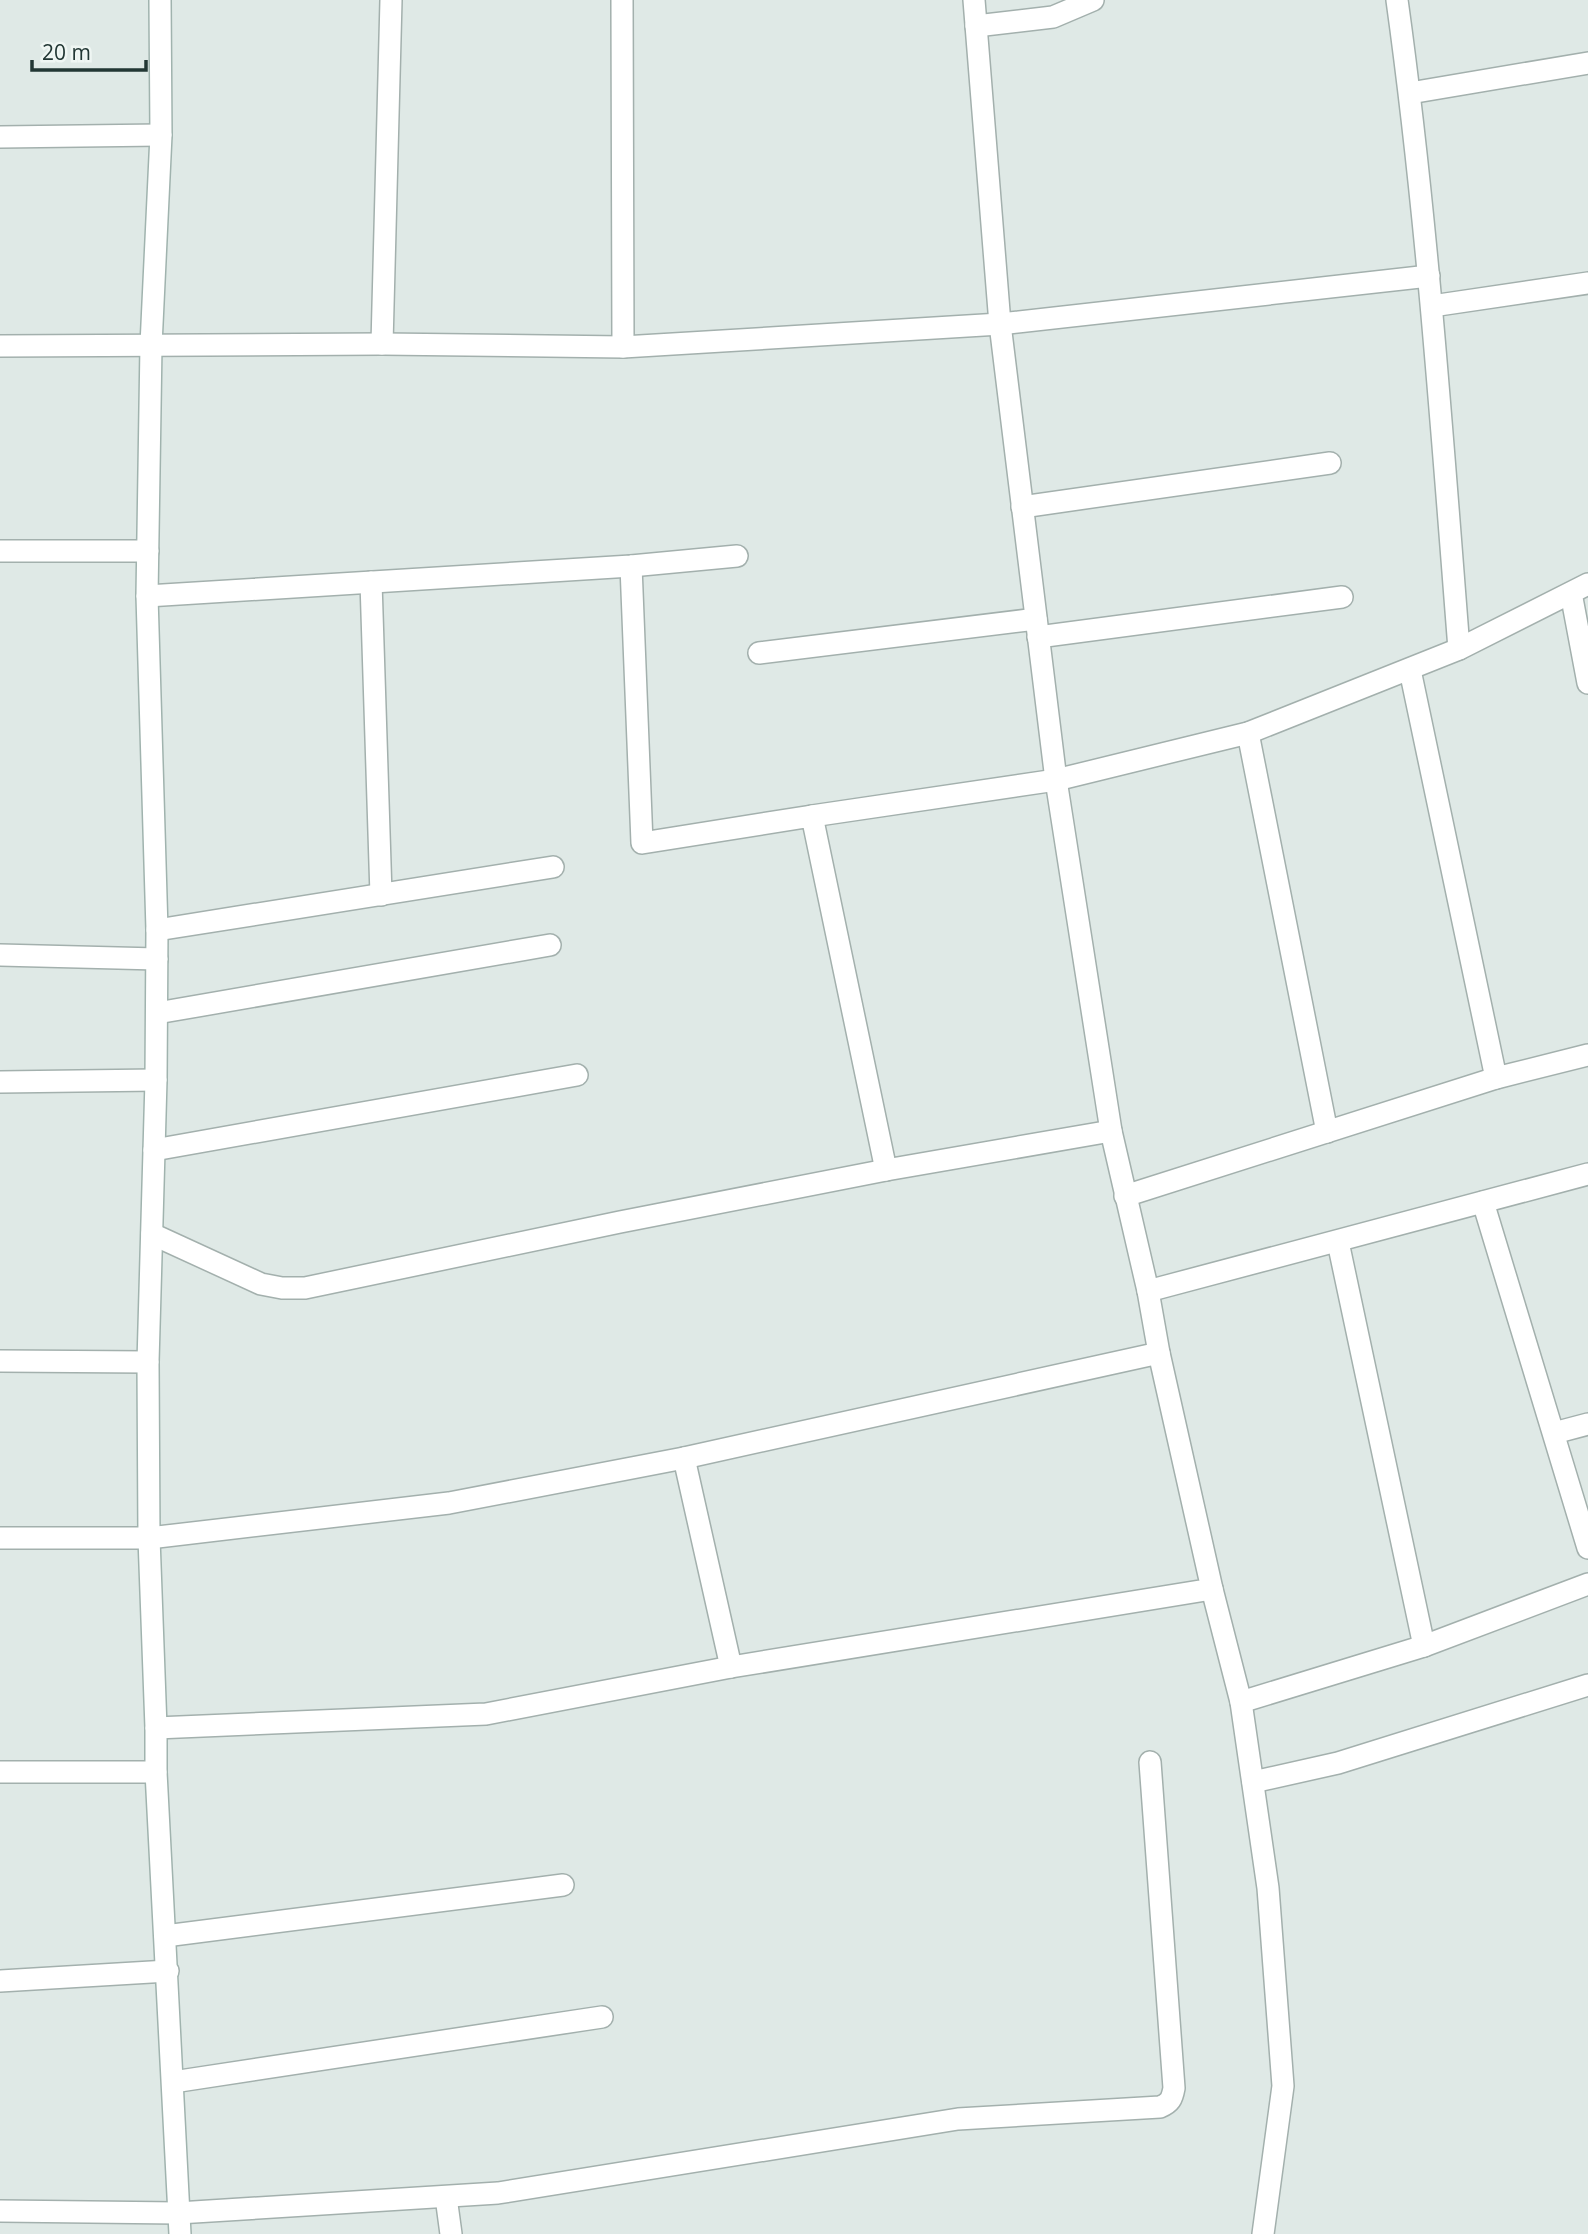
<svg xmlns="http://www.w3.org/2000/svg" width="1588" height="2234" font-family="'Open Sans',sans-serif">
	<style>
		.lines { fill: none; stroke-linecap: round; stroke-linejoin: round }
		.street-casing { stroke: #a3b0ad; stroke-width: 24 }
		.secondary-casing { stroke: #a0b3ae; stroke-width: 24 }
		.street { stroke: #fff; stroke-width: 21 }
		.secondary { stroke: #fff; stroke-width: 21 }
	</style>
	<rect width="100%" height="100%" fill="#dfe9e6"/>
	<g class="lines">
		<g class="street-casing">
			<g id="street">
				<polyline points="622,0 623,347"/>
				<polyline points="974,0 1000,324 1056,780 1111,1131"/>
				<path d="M1397,0C1427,216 1442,433 1459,649"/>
				<polyline points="976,26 1053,17 1093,0"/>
				<polyline points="1410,93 1588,63"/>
				<polyline points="0,137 161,135"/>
				<polyline points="1432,306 1588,283"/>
				<polyline points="382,344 391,0"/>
				<polyline points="0,346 382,344 623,347 1000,324 1429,276"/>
				<polyline points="1022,507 1330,463"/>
				<polyline points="0,551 148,551"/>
				<polyline points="631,566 642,843 812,816 886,1170 1111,1131 1148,1291 1159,1353"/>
				<polyline points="371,582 381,895"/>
				<polyline points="1571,593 1588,683"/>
				<polyline points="147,596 631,566 737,556"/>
				<polyline points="1038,637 1342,597"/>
				<polyline points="759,653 1036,619"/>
				<polyline points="1410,670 1496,1078"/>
				<polyline points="1248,733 1327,1132"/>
				<polyline points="812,816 1056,780 1248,733 1459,649 1588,584"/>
				<polyline points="157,930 553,867"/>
				<polyline points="0,955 157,959"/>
				<polyline points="157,1013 550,945"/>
				<polyline points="0,1082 156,1080"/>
				<polyline points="154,1150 577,1075"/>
				<polyline points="1125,1196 1496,1078 1588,1055"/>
				<polyline points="1483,1202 1588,1548"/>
				<polyline points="152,1234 261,1284 282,1288 305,1288 620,1222 886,1170"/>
				<polyline points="1338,1242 1424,1646"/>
				<polyline points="1148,1291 1588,1174"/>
				<polyline points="0,1361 148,1362"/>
				<polyline points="1554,1433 1588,1424"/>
				<polyline points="684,1458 731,1667"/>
				<polyline points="0,1538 149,1538 449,1503 684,1458 1159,1353 1212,1589 731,1667 486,1714 156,1728"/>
				<polyline points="1212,1589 1241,1702 1268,1888 1283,2086 1263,2234"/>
				<polyline points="1241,1702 1424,1646 1588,1584"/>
				<polyline points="0,1772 156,1772"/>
				<polyline points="1253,1782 1338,1763 1588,1685"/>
				<polyline points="165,1936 563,1885"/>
				<polyline points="0,1981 168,1971"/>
				<polyline points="173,2082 602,2017"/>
				<polyline points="446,2197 451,2234"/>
				<path d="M0,2211L178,2213L498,2193L958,2119L1160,2107C1170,2103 1172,2099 1174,2088L1150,1762"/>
			</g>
		</g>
		<g class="secondary-casing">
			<polyline id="secondary" points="160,0 161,135 151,345 147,596 157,930 156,1080 148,1362 149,1538 156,1728 156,1772 180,2234"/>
		</g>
		<use href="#street" class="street"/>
		<use href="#secondary" class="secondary"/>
	</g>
	<path d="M32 60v10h114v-10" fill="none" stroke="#223734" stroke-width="3.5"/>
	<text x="42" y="60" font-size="21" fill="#223734" stroke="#eff6f3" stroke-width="5" paint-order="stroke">20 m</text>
</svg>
